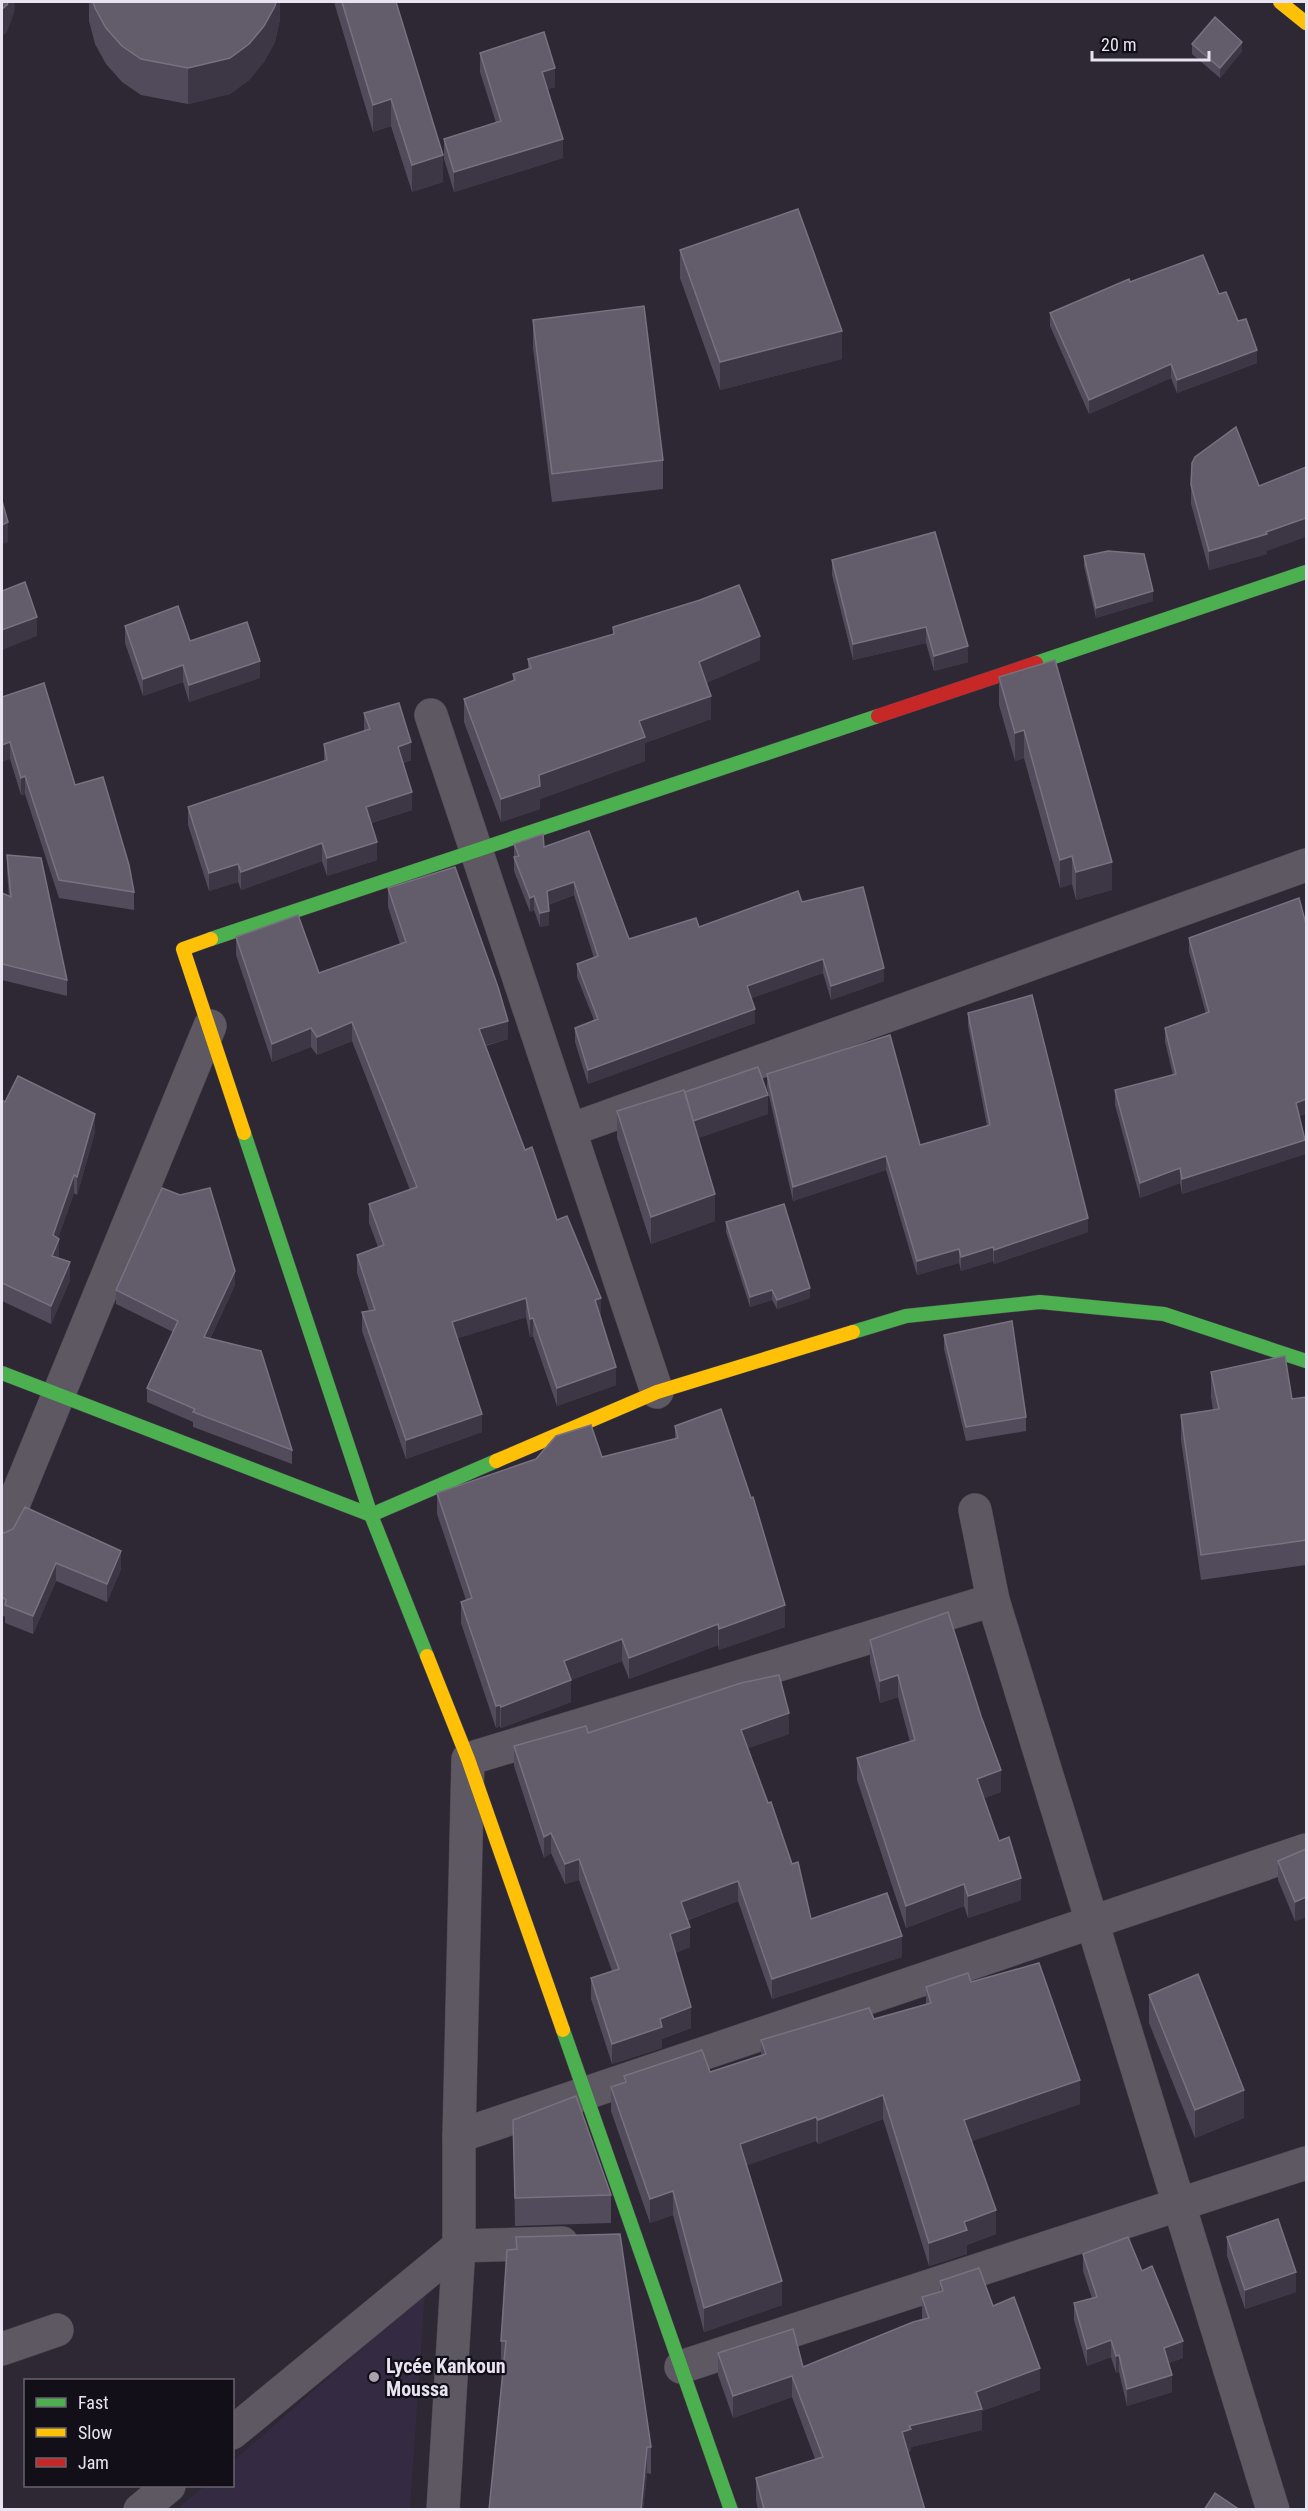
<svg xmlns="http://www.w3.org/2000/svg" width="1308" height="2511" font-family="'Roboto Condensed',sans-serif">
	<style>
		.built { fill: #342a41 }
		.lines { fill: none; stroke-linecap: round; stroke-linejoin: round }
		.street-casing { stroke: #47434d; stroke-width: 34 }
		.fast-casing { stroke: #47434d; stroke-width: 15 }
		.slow-casing { stroke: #47434d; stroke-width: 15 }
		.jam-casing { stroke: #47434d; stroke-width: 15 }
		.street { stroke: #5d5862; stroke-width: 33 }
		.fast { stroke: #4caf50; stroke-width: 14 }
		.slow { stroke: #ffc107; stroke-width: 14 }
		.jam { stroke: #c62828; stroke-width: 14 }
		.wall { fill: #524b5b }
		.shaded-wall { fill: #3d3644 }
		.building { fill: #625c6b; stroke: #777180; stroke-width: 1.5 }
		.poi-dot { fill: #a7a2ae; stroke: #130f18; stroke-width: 2 }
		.labels { text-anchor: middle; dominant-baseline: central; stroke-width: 4.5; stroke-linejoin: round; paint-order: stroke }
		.poi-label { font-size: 20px; font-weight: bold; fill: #e8e3f0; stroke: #130f18; text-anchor: start }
	</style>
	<rect width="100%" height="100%" fill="#2d2833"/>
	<polygon class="built" points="425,2293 410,2509 176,2510 204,2486 232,2486 233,2461"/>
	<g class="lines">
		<g class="street-casing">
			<g id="street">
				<polyline points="431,715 657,1392"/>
				<polyline points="570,1130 1306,865"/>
				<polyline points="975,1510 993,1600 1273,2510"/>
				<polyline points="2,1532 210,1026"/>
				<polyline points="459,2136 1306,1850"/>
				<polyline points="2,2349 57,2330"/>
				<polyline points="681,2367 1306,2163"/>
				<polyline points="232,2433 459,2246 562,2243"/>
				<polyline points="140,2510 169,2486"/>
				<polyline points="443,2510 459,2246 459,2136 468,1759 993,1600"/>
			</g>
		</g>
		<g class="fast-casing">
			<g id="fast">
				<polyline points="1036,663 1306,572"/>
				<polyline points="211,939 878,716"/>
				<polyline points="244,1133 371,1515 427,1656"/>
				<polyline points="853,1332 906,1316 1040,1302 1164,1314 1306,1361"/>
				<polyline points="2,1373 371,1515 496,1461"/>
				<polyline points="563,2030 731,2510"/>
			</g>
		</g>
		<g class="slow-casing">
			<g id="slow">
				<polyline points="1280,2 1306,23"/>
				<polyline points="211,939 183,949 244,1133"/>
				<polyline points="496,1461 657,1392 853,1332"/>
				<polyline points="427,1656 468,1759 563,2030"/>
			</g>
		</g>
		<g class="jam-casing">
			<polyline id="jam" points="878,716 1036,663"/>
		</g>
		<use href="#street" class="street"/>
		<use href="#fast" class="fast"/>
		<use href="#slow" class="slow"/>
		<use href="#jam" class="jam"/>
	</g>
	<g class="wall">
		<polygon points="89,2 280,2 280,19 275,42 264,62 249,80 230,94 188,104 141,95 122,82 106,64 95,44 89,21"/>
		<polygon points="334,2 396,2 443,182 412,192 391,126 373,132"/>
		<polygon points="1192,44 1242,51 1220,78 1192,54"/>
		<polygon points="480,53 555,87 548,89 563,158 454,192 444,159 444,139 496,123 480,72"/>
		<polygon points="680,250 842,359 720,390 680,278"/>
		<polygon points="1130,282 1219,294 1238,321 1257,363 1177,393 1171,378 1089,414 1050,326 1050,313"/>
		<polygon points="533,320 663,460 663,489 552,502 533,348"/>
		<polygon points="1191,485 1267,551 1267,554 1209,570 1191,504"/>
		<polygon points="935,532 968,662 934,671 926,643 853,660 832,575 832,560"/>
		<polygon points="1084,556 1153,601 1096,618 1084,566"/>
		<polygon points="125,626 190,641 260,678 189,702 183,682 143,696 125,643"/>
		<polygon points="613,627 760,660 706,683 711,719 645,743 645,761 540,799 540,809 501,822 464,722 464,699 513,681 513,674 528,669 528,659 613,634"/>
		<polygon points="999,677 1112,890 1076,900 1072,884 1060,888 1024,758 1015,761 999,705"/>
		<polygon points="2,697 75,785 134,892 134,910 59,898 25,794 21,795 10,759"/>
		<polygon points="364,713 411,760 403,763 412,810 371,823 377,860 327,876 322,861 241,890 238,882 209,891 188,825 188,807 324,761 324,744 364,731"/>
		<polygon points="514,844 544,847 629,939 699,927 802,902 884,981 831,1000 823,973 751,998 755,1023 588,1084 575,1042 575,1028 594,1020 577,977 577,964 594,958 574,895 548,905 549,925 540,927 534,910 530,912 514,871"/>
		<polygon points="7,855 67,980 67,996 2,980 2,893 9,897 7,871"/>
		<polygon points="388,888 508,1039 486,1046 525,1150 601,1317 616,1385 557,1406 533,1336 530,1337 526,1317 458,1338 482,1432 406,1459 362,1331 362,1312 369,1311 357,1273 357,1255 378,1247 369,1223 369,1204 410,1190 352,1041 317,1055 311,1047 272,1062 236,955 236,937 319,973 400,944 388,907"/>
		<polygon points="1189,938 1306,1114 1299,1116 1305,1154 1182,1194 1180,1183 1140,1198 1115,1105 1115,1090 1173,1075 1165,1042 1165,1028 1206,1014 1189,952"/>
		<polygon points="968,1013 1088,1232 994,1264 993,1261 961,1271 959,1263 917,1275 886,1170 793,1201 767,1087 767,1074 920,1145 987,1126 968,1026"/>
		<polygon points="685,1092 768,1114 698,1138 715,1221 651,1244 617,1138 617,1111"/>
		<polygon points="2,1100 95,1132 77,1195 74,1193 58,1238 59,1258 70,1280 51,1324 2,1301"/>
		<polygon points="726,1222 810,1298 777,1309 772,1300 750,1307 726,1232"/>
		<polygon points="235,1285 210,1339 292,1450 292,1464 193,1427 193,1422 147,1402 147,1388 173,1332 116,1304 116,1290"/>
		<polygon points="944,1335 1026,1417 1026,1431 966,1441 944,1349"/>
		<polygon points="1211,1372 1292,1399 1306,1397 1306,1565 1201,1580 1181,1440 1181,1415 1213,1410 1211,1397"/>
		<polygon points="675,1426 785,1627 719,1650 718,1645 629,1679 622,1661 571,1680 571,1702 501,1728 500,1726 496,1728 461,1623 461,1602 466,1600 437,1514 437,1493 602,1457 675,1439"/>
		<polygon points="2,1532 121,1569 107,1602 56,1581 33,1634 5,1623 5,1617 2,1615"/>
		<polygon points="870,1640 1001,1792 984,1798 1021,1900 968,1918 964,1906 906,1928 857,1780 857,1758 910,1742 898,1697 880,1703 870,1662"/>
		<polygon points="588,1733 789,1734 748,1748 768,1803 792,1864 811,1919 902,1957 772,1999 738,1901 688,1920 690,1947 675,1953 691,2028 662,2039 662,2048 612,2064 591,1999 591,1978 612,1971 579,1880 565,1884 551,1853 544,1858 514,1766 514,1746"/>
		<polygon points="1306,1849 1306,1917 1295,1921 1278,1880 1278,1861"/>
		<polygon points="971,1982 1080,2104 971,2141 996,2234 967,2245 967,2254 929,2266 883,2119 818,2144 816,2141 746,2165 782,2305 704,2332 673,2215 650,2223 611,2111 611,2087 624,2082 624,2076 710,2072 761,2055 761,2040 874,2019 926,2004 926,1987"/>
		<polygon points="1149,1995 1244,2118 1195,2138 1149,2023"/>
		<polygon points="513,2120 611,2195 611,2223 515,2226"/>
		<polygon points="1227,2237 1296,2292 1245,2309 1227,2256"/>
		<polygon points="507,2250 651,2447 651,2474 647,2473 643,2510 489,2510 503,2367 501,2367 501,2341"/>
		<polygon points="1083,2254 1142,2271 1183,2358 1169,2363 1172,2392 1127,2406 1119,2372 1116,2373 1111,2357 1087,2366 1074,2320 1074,2303 1092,2298 1083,2271"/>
		<polygon points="940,2281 993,2306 1040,2390 982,2411 982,2430 911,2447 911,2451 908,2452 925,2510 758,2510 756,2500 756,2478 815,2459 792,2397 733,2418 718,2375 718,2353 803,2367 922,2319 922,2297 940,2292"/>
	</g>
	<g class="shaded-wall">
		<polygon points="8,2 15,2 14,13 7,32 2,36 2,9"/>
		<polygon points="276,2 280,2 280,19 275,42 264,62 249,80 230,94 188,104 188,68"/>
		<polygon points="1242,42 1242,51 1220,78 1220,68"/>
		<polygon points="555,68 555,87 542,91 542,72"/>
		<polygon points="391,99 391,126 373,132 373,105"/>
		<polygon points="563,139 563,158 454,192 454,172"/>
		<polygon points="443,155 443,182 412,192 412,165"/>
		<polygon points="842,331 842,359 720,390 720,362"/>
		<polygon points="1257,350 1257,363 1177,393 1177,380"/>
		<polygon points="1171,364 1171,378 1089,414 1089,400"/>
		<polygon points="1306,518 1306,537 1267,551 1267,554 1209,570 1209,551"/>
		<polygon points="8,522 8,542 2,544 2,525"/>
		<polygon points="1153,591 1153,601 1096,618 1096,608"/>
		<polygon points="37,617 37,636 2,650 2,630"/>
		<polygon points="926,627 926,643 853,660 853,644"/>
		<polygon points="760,636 760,660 699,686 699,662"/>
		<polygon points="968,646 968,662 934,671 934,656"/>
		<polygon points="260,661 260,678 189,702 189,685"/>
		<polygon points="183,665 183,682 143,696 143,679"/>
		<polygon points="711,696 711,719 645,743 645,761 540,799 540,809 501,822 501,799 539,775 639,721"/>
		<polygon points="1024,730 1024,758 1015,761 1015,733"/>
		<polygon points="10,742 10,759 2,762 2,745"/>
		<polygon points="411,742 411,760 398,764 398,747"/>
		<polygon points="25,776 25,794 21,795 21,778"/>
		<polygon points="412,792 412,810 366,824 366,807"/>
		<polygon points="377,842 377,860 327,876 327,858"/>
		<polygon points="322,843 322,861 241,890 241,872"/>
		<polygon points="1072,856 1072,884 1060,888 1060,860"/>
		<polygon points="1112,862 1112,890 1076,900 1076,872"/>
		<polygon points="238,864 238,882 209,891 209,873"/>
		<polygon points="574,882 574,895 547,905 547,891"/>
		<polygon points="534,896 534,910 530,912 530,898"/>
		<polygon points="549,911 549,925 540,927 540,913"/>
		<polygon points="823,959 823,973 747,1000 747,986"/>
		<polygon points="884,968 884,981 831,1000 831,986"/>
		<polygon points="755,1009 755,1023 588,1084 588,1070"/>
		<polygon points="508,1021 508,1039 479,1047 479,1029"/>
		<polygon points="352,1022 352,1041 317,1055 317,1037"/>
		<polygon points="311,1028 311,1047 272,1062 272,1044"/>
		<polygon points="768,1095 768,1114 693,1140 693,1121"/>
		<polygon points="1306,1099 1306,1114 1296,1118 1296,1103"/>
		<polygon points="95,1114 95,1132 77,1195 77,1177"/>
		<polygon points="1305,1140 1305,1154 1182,1194 1182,1179"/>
		<polygon points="886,1156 886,1170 793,1201 793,1187"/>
		<polygon points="1180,1168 1180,1183 1140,1198 1140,1183"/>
		<polygon points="74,1175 74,1193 53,1253 53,1235"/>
		<polygon points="715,1194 715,1221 651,1244 651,1217"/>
		<polygon points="1088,1218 1088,1232 994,1264 994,1250"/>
		<polygon points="59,1239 59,1257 52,1274 52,1256"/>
		<polygon points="993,1247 993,1261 961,1271 961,1257"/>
		<polygon points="959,1249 959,1263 917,1275 917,1261"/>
		<polygon points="70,1262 70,1280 51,1324 51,1306"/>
		<polygon points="235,1271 235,1285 204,1351 204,1337"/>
		<polygon points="810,1288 810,1298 777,1309 777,1300"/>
		<polygon points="772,1290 772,1300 750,1307 750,1297"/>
		<polygon points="526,1298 526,1317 452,1340 452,1322"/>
		<polygon points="601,1298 601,1317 595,1319 595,1300"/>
		<polygon points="533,1318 533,1336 530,1337 530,1319"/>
		<polygon points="616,1367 616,1385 557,1406 557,1388"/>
		<polygon points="482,1414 482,1432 406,1459 406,1440"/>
		<polygon points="121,1551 121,1569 107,1602 107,1584"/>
		<polygon points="56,1563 56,1581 33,1634 33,1616"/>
		<polygon points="785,1605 785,1627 719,1650 719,1629"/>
		<polygon points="718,1624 718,1645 629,1679 629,1658"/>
		<polygon points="622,1639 622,1661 564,1683 564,1661"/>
		<polygon points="898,1675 898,1697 880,1703 880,1681"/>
		<polygon points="571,1680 571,1702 501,1728 501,1707"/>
		<polygon points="500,1705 500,1726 496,1728 496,1706"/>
		<polygon points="789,1713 789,1734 741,1751 741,1730"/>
		<polygon points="1001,1770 1001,1792 977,1801 977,1779"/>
		<polygon points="551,1833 551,1853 544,1858 544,1837"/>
		<polygon points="579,1859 579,1880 565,1884 565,1864"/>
		<polygon points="1021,1878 1021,1900 968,1918 968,1896"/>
		<polygon points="738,1881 738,1901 681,1922 681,1902"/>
		<polygon points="964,1884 964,1906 906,1928 906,1906"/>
		<polygon points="1306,1897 1306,1917 1295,1921 1295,1902"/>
		<polygon points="690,1927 690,1947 670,1955 670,1934"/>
		<polygon points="902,1936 902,1957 772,1999 772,1979"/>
		<polygon points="691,2007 691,2028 662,2039 662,2048 612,2064 612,2044 660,2019"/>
		<polygon points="1080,2080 1080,2104 964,2144 964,2120"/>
		<polygon points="1244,2090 1244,2118 1195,2138 1195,2110"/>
		<polygon points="883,2095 883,2119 818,2144 818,2120"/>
		<polygon points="816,2117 816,2141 740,2168 740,2144"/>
		<polygon points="673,2191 673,2215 650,2223 650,2199"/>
		<polygon points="996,2210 996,2234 967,2245 967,2254 929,2266 929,2243 964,2222"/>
		<polygon points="1296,2272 1296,2292 1245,2309 1245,2290"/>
		<polygon points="782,2281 782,2305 704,2332 704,2308"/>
		<polygon points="1111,2340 1111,2357 1087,2366 1087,2349"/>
		<polygon points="1183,2341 1183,2358 1164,2365 1164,2348"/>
		<polygon points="1119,2355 1119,2372 1116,2373 1116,2356"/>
		<polygon points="1040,2368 1040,2390 982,2411 982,2430 911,2447 911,2451 902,2453 902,2432 909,2426 976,2392"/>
		<polygon points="1172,2375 1172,2392 1127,2406 1127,2389"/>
		<polygon points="792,2376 792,2397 733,2418 733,2396"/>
		<polygon points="647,2447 647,2473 643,2510 641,2510"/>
	</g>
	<g class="building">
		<polygon points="2,2 8,2 7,5 2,9"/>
		<polygon points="93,2 276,2 275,6 264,26 249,44 230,58 188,68 141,59 122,46 106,28 95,8"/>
		<polygon points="342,2 396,2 443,155 412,165 391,99 373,105"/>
		<polygon points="1215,17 1242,42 1220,68 1192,44"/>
		<polygon points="544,32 555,68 542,72 563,139 454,172 444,139 501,121 480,53"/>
		<polygon points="798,209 842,331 720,362 680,250"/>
		<polygon points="1203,255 1219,294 1226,292 1238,321 1246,319 1257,350 1177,380 1171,364 1089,400 1050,313 1129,279 1130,282"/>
		<polygon points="644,306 663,460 552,474 533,320"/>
		<polygon points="1236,427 1259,486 1306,467 1306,518 1266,532 1267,534 1209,551 1191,485 1192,463 1195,457"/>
		<polygon points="2,501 8,522 2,525"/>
		<polygon points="935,532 968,646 934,656 926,627 853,644 832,560"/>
		<polygon points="1108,551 1144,554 1153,591 1096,608 1084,556"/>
		<polygon points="25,582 37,617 2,630 2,591"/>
		<polygon points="739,585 760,636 699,662 711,696 639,721 645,737 539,775 540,786 501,799 464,699 515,680 513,674 531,668 528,659 614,634 613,627 700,600"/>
		<polygon points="178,606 190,641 247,622 260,661 189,685 183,665 143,679 125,626"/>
		<polygon points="1055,660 1112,862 1076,872 1072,856 1060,860 1024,730 1015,733 999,677"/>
		<polygon points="44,683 75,785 103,777 129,865 134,892 59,880 25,776 21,778 10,742 2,745 2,697"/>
		<polygon points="399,703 411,742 398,747 412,792 366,807 377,842 327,858 322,843 241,872 238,864 209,873 188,807 327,760 324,744 370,729 364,713"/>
		<polygon points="589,831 629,939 696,918 699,927 798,891 802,902 863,887 884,968 831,986 823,959 747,986 755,1009 588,1070 575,1028 598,1019 577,964 598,956 574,882 547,891 549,911 540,913 534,896 530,898 514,857 519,856 514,844 543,834 544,847"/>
		<polygon points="7,855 41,858 67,980 2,964 2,893 11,897"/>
		<polygon points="455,867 498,987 508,1021 479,1029 525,1150 532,1147 557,1220 567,1216 601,1298 595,1300 616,1367 557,1388 533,1318 530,1319 526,1298 452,1322 482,1414 406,1440 362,1312 375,1310 357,1255 384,1245 369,1204 417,1187 352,1022 317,1037 311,1028 272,1044 236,937 298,915 319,973 406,942 388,888"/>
		<polygon points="1299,898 1306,924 1306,1099 1296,1103 1305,1140 1182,1179 1180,1168 1140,1183 1115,1090 1176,1074 1165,1028 1209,1012 1189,938"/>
		<polygon points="1032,995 1088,1218 994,1250 993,1247 961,1257 959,1249 917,1261 886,1156 793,1187 767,1074 890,1035 920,1145 990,1125 968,1013"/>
		<polygon points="758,1067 768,1095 693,1121 685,1092"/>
		<polygon points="18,1076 95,1114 77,1177 74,1175 53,1235 59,1239 52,1256 70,1262 51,1306 2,1283 2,1100 5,1102"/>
		<polygon points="684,1090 715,1194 651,1217 617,1111"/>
		<polygon points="162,1188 180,1195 210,1188 235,1271 204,1337 261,1351 292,1450 193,1412 195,1409 147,1388 178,1321 116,1290"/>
		<polygon points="784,1204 810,1288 777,1300 772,1290 750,1297 726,1222"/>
		<polygon points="1012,1321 1026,1417 966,1427 944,1335"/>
		<polygon points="1285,1356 1292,1399 1306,1397 1306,1540 1201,1555 1181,1415 1219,1409 1211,1372"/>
		<polygon points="721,1409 751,1498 753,1497 785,1605 719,1629 718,1624 629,1658 622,1639 564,1661 571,1680 501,1707 500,1705 496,1706 461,1602 472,1598 437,1493 536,1459 556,1436 591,1425 602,1457 678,1438 675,1426"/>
		<polygon points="25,1507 121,1551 107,1584 56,1563 33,1616 5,1605 6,1600 2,1597 2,1532 4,1533 13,1529"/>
		<polygon points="948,1612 981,1716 1001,1770 977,1779 999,1841 1009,1837 1021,1878 968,1896 964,1884 906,1906 857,1758 915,1740 898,1675 880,1681 870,1640"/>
		<polygon points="779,1675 789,1713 741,1730 768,1803 771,1802 792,1864 798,1862 811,1919 887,1893 902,1936 772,1979 738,1881 681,1902 690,1927 670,1934 691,2007 660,2019 662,2027 612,2044 591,1978 619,1969 579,1859 565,1864 551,1833 544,1837 514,1746 586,1726 588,1733 741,1683"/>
		<polygon points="1306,1849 1306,1897 1295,1902 1278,1861"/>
		<polygon points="1039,1963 1080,2080 964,2120 996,2210 964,2222 967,2230 929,2243 883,2095 818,2120 816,2117 740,2144 782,2281 704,2308 673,2191 650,2199 611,2087 626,2082 624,2076 702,2050 710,2072 766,2054 761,2040 869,2008 874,2019 931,2003 926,1987 968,1973 971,1982"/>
		<polygon points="1198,1974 1244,2090 1195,2110 1149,1995"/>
		<polygon points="576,2096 611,2195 515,2198 513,2120"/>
		<polygon points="1278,2219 1296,2272 1245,2290 1227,2237"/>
		<polygon points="620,2234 651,2447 647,2447 641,2510 489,2510 506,2341 501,2341 507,2250 517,2249 516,2237"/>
		<polygon points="1128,2237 1142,2271 1152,2266 1183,2341 1164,2348 1172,2375 1127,2389 1119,2355 1116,2356 1111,2340 1087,2349 1074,2303 1097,2297 1083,2254"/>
		<polygon points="979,2268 993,2306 1014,2297 1040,2368 976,2392 982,2409 909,2426 911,2429 902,2432 925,2510 764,2509 756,2478 823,2457 792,2376 733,2396 718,2353 793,2329 803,2367 913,2322 929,2318 922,2297 943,2291 940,2281"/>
		<polygon points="1215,2493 1240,2510 1204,2510"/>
	</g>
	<circle class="poi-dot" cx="374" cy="2377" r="6"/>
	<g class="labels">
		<g class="poi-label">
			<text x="386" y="2366">Lycée Kankoun<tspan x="386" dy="23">Moussa</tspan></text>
		</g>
	</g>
	<rect width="1308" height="2511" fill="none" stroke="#e8e3f0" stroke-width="6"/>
	<rect x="24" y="2379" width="210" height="108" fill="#130f18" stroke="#68646e" stroke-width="1.5"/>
	<rect x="36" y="2398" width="30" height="9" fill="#4caf50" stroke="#68646e" stroke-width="1.5"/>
	<text x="78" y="2409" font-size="18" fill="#e8e3f0">Fast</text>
	<rect x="36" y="2428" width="30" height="9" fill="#ffc107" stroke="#68646e" stroke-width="1.5"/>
	<text x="78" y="2439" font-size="18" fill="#e8e3f0">Slow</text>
	<rect x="36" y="2458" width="30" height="9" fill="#c62828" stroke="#68646e" stroke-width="1.5"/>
	<text x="78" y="2469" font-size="18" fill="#e8e3f0">Jam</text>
	<path d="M1092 51v9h117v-9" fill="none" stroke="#e8e3f0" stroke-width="3"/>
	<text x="1101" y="51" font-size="18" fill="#e8e3f0" stroke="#130f18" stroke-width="4.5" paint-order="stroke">20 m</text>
</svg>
